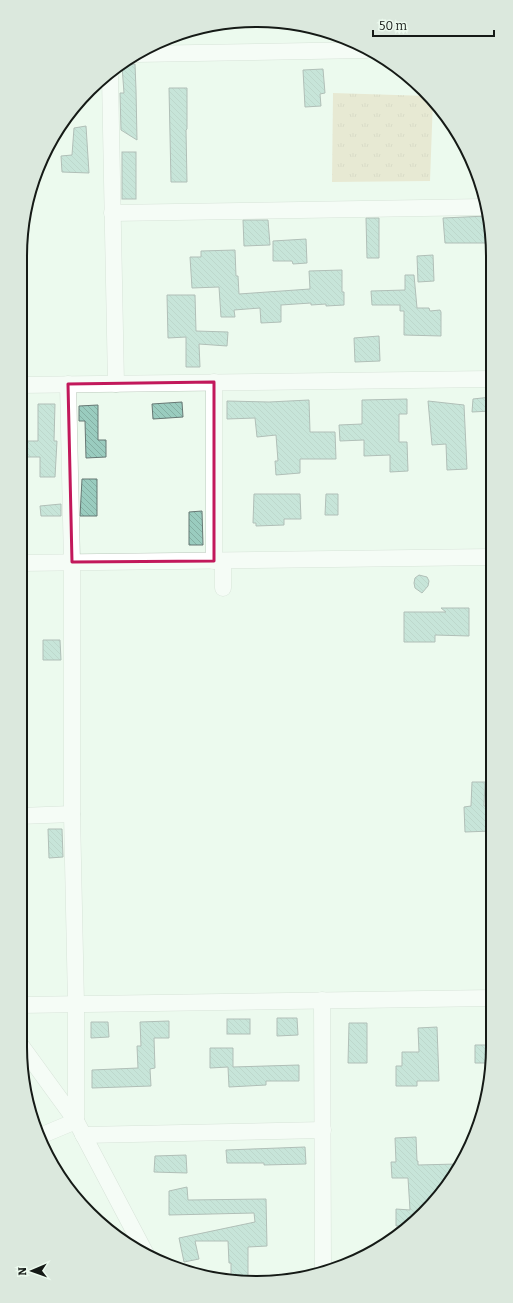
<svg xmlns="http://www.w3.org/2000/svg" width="513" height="1303" font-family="Bitter,serif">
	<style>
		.grass { fill: url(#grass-tufts) }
		.building { fill: url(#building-back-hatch); stroke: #677874 }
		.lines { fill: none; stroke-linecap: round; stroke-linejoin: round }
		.street-casing { stroke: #bcc9bd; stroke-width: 17 }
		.street { stroke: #fff; stroke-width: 16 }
		.marked { fill: none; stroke: #c2185b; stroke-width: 3; stroke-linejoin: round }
		.rim { fill: none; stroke: #151a16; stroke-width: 2 }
	</style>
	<defs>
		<pattern id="grass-tufts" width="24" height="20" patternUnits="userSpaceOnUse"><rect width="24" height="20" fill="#e1d5b1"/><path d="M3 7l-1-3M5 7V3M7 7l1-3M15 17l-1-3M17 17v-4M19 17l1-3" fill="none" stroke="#c0b698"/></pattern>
		<pattern id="building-back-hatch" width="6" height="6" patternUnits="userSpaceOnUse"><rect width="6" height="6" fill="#9accbf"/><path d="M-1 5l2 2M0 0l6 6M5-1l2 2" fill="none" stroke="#84afa3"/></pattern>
	</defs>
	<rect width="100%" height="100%" fill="#ecfaee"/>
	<polygon class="grass" points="333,93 428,96 433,99 430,181 332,182"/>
	<g class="building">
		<polygon points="135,64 136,90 137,140 121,130 120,93 124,93 122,66"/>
		<polygon points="323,69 325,93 320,94 321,106 305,107 303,70"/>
		<polygon points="169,88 187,88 187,129 186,130 187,182 171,182"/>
		<polygon points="86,126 89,173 62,172 61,156 72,155 74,128"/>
		<rect x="122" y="152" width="14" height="47"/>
		<polygon points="487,216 488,243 445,243 443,218"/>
		<polygon points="366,218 379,218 379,258 367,258"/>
		<polygon points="243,220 268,220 270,245 244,246"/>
		<polygon points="306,239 307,263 293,264 292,261 273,261 273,241"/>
		<polygon points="235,250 236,276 238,276 239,294 310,289 309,271 342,270 342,292 344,292 344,305 326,306 326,304 311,305 311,303 281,305 281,322 261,323 260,308 234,310 235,317 221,317 219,287 192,288 190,257 201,257 201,251"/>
		<polygon points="433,255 434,281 418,282 417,256"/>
		<polygon points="405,275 414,275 417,308 429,308 430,311 440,310 441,312 441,336 404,335 404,311 400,311 400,305 372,305 371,291 405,290"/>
		<polygon points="167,295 195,295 196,331 228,332 227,346 199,344 200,367 186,367 186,337 168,338"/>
		<polygon points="379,336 380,361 355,362 354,338"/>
		<polygon points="491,397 491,411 472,412 473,399"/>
		<polygon points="407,399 407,414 399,414 399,442 407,442 408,471 390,472 390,455 364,456 364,440 340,441 339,425 362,424 362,400"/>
		<polygon points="309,400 310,432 335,432 336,459 300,459 300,473 276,475 275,461 278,461 276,435 257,437 255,418 227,419 227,401 269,402"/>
		<polygon points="428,401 464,405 467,469 447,470 446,444 432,445"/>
		<polygon points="182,402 183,417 153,419 152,404"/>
		<polygon points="38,404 55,404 54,441 57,441 55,477 40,477 40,457 20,457 20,441 38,441"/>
		<polygon points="98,405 98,440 106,440 106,457 86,458 85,421 79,421 79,406"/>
		<polygon points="82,479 97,479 97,516 80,516"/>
		<polygon points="254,494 300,494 301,519 284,519 284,525 256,526 256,523 253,523"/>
		<polygon points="326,494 338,494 338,515 325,515"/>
		<polygon points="61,504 61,516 41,516 40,506"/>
		<polygon points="202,511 203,545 189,545 189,512"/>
		<polygon points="419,575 427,577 429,581 428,586 422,593 415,588 414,583 415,578"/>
		<polygon points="441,608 469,608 469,636 435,635 435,642 404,642 404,612 446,612"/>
		<polygon points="43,640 60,640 61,660 43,660"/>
		<polygon points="472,782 485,782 484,806 492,806 492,831 465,832 464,807 471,806"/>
		<polygon points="48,829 62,829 63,857 49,858"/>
		<polygon points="277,1018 297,1018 298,1035 277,1036"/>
		<rect x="227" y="1019" width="23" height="15"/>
		<polygon points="169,1021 169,1038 154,1038 155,1068 150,1069 151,1086 92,1088 92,1070 138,1068 137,1046 141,1046 140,1022"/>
		<polygon points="91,1022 108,1022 109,1037 91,1038"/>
		<polygon points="349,1023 367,1023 367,1063 348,1063"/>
		<polygon points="437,1027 439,1081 417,1081 417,1086 396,1086 396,1066 402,1066 402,1052 419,1052 418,1028"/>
		<polygon points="475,1045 493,1045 491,1063 475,1063"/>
		<polygon points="210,1048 233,1048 233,1067 299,1065 299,1081 266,1081 266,1085 229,1087 228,1067 210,1068"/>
		<polygon points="416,1137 417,1161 418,1161 418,1165 457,1164 444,1190 406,1226 396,1226 396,1209 410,1210 408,1178 392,1178 391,1162 396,1162 395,1138"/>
		<polygon points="305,1147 306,1164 264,1165 264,1163 227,1163 226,1150"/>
		<polygon points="186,1155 187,1173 154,1172 155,1156"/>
		<polygon points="187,1187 188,1200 266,1199 267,1246 248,1247 248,1280 231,1281 231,1263 229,1263 228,1241 195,1241 199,1259 184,1262 179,1238 255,1222 254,1213 169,1215 169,1191"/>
	</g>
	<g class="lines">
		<g class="street-casing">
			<g id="street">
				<polyline points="136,54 366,50"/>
				<polyline points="110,77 116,384"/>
				<polyline points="112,213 485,207"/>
				<polyline points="20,385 491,379"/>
				<polyline points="214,561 214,382"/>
				<polyline points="223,562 223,588"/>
				<polyline points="20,563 492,557"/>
				<polyline points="20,816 72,814"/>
				<polyline points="322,1000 323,1270"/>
				<polyline points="20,1005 493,998"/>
				<polyline points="20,1044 76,1121 146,1254"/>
				<polyline points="83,1135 323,1130"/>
				<polyline points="40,1136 76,1121 76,1004 72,814 72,562 68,384"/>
			</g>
		</g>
		<use href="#street" class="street"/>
	</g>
	<path d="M0 0H513V1303H0ZM214,382V561L72,562L68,384Z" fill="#ecfaee" fill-opacity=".55" fill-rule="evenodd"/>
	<path class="marked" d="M214,382V561L72,562L68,384Z"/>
	<path d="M0 0H513V1303H0ZM256 27H257A229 229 0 0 1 486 256V1047A229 229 0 0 1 257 1276H256A229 229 0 0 1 27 1047V256A229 229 0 0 1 256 27Z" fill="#dbe8dd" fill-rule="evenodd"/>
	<path class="rim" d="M256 27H257A229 229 0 0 1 486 256V1047A229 229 0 0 1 257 1276H256A229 229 0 0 1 27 1047V256A229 229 0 0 1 256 27Z"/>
	<g transform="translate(32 1271) rotate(268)" stroke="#ecfaee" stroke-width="3" paint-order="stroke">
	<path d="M0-3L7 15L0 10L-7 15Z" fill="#151a16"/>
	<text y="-6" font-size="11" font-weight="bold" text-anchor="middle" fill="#151a16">N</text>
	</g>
	<path d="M373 30v6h121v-6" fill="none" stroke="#151a16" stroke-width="2"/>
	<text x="379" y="30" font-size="12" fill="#151a16" stroke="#ecfaee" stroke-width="3" paint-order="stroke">50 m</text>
</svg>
